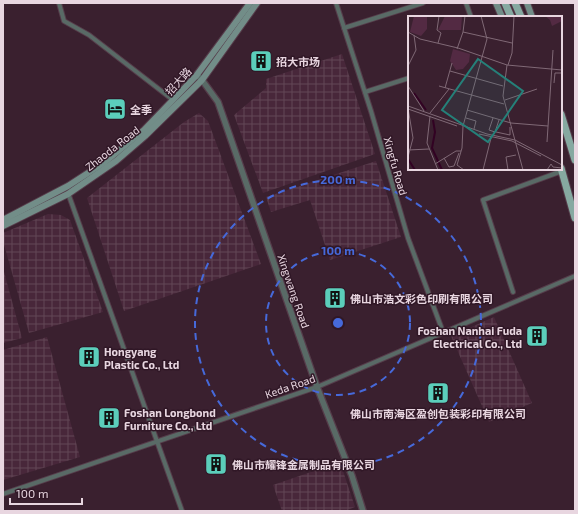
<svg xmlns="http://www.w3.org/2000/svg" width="578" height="514" font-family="'Exo 2','Noto Sans SC',sans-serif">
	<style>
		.industrial { fill: url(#industrial-grid) }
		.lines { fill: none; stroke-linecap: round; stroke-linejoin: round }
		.minor-casing { stroke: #563d4b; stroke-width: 6 }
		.tertiary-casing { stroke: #563d4b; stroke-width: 8 }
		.secondary-casing { stroke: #563d4b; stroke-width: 8 }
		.primary-casing { stroke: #563d4b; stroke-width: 9 }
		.minor { stroke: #596a66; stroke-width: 4 }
		.tertiary { stroke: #596a66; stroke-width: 5.5 }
		.secondary { stroke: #728d88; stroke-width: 6 }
		.primary { stroke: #86a9a1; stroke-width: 7 }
		.ring { fill: none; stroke: #4669da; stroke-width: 2; stroke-dasharray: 7 5 }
		.labels { text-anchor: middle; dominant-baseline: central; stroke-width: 3; stroke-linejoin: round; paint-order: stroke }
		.poi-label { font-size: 11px; font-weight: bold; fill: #e8d6e0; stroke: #301726; text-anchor: start }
		.street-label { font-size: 11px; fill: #e8d6e0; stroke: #301726 }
		.inset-river { fill: none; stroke: #320223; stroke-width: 2 }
		.inset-road { fill: none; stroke: #806976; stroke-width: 1 }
		.view { fill: #258079; fill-opacity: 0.15; stroke: #258079; stroke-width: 2 }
		.inset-edge { fill: none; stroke: #e8d6e0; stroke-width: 2 }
		.centre { fill: #4669da; stroke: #301726; stroke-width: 2 }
		.ring-label { font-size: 12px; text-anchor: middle; font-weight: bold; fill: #4669da; stroke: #301726; stroke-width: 3; stroke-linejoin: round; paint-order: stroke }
	</style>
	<defs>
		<pattern id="industrial-grid" width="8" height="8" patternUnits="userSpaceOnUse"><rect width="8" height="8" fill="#48273a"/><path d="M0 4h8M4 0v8" fill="none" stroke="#624656"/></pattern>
	</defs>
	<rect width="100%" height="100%" fill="#3a202f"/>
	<g class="industrial">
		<polygon points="342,54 375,154 263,193 234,115 266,88 266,79"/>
		<polygon points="199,113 208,121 261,264 124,311 87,198 184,122"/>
		<polygon points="376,161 401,237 330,260 310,200 271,212 266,197"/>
		<polygon points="48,214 61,215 70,220 103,312 29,333 3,241 3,233"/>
		<polygon points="3,268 22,338 3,343"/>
		<polygon points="494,317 532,403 489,422 451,336"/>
		<polygon points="47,337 80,457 3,480 3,350"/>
		<polygon points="340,462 355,507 345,511 282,511 273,485"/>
	</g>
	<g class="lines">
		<g class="minor-casing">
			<g id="minor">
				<polyline points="59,3 64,21 89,35 173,100"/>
				<polyline points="336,3 371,111 408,238 443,332"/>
				<polyline points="466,3 471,17"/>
				<polyline points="344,28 423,3"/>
				<polyline points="365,92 409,78"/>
				<polyline points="68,193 182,511"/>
				<polyline points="513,292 483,200 562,171"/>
				<polyline points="3,494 317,387 575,276"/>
			</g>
		</g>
		<g class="tertiary-casing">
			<polyline id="tertiary" points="199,77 202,80 218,102 317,387 352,476 363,511"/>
		</g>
		<g class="secondary-casing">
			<g id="secondary">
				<polyline points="496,3 502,17"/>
				<polyline points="527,3 532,17"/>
				<polyline points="3,220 68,186 105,162 144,130 196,76 250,3"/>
				<polyline points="3,226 68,194 116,161 145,136 202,80 257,3"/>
			</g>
		</g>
		<g class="primary-casing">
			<g id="primary">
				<polyline points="505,3 511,17"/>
				<polyline points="515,3 521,17"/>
				<polyline points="561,114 575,160"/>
				<polyline points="561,168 575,218"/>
			</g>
		</g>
		<use href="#minor" class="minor"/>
		<use href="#tertiary" class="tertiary"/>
		<use href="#secondary" class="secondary"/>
		<use href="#primary" class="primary"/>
	</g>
	<g class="ring">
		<circle cx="338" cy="323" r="72"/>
		<circle cx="338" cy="323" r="143"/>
	</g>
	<defs>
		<g id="building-square" transform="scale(1.15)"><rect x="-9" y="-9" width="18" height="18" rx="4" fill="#5bcebb" stroke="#301726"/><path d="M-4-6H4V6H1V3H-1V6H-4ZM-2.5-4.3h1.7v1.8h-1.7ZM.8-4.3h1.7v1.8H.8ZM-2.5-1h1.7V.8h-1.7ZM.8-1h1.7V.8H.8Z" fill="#111"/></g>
		<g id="hotel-square" transform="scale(1.15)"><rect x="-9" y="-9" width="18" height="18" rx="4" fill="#5bcebb" stroke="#301726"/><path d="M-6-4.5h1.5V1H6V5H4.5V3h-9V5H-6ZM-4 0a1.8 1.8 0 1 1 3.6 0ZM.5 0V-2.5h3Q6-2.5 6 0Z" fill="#111"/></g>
	</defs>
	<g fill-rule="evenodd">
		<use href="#building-square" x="261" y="61"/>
		<use href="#hotel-square" x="115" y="109"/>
		<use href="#building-square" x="335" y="298"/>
		<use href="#building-square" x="537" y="336"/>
		<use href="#building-square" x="89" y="357"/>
		<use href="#building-square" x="438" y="393"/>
		<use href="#building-square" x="109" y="418"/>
		<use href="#building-square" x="216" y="464"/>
	</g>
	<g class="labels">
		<g class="poi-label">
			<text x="276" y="61">招大市场</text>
			<text x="130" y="109">全季</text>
			<text x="350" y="298">佛山市浩文彩色印刷有限公司</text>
			<text x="522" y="330" text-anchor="end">Foshan Nanhai Fuda<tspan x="522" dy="13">Electrical Co., Ltd</tspan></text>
			<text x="104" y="351">Hongyang<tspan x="104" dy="13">Plastic Co., Ltd</tspan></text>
			<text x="124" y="412">Foshan Longbond<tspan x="124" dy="13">Furniture Co., Ltd</tspan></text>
			<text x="438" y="413" text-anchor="middle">佛山市南海区盈创包装彩印有限公司</text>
			<text x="232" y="464">佛山市耀锋金属制品有限公司</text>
		</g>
		<g class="street-label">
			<text transform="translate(178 81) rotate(-48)">招大路</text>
			<text transform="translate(112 148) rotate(-38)">Zhaoda Road</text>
			<text transform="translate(396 166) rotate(74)">Xingfu Road</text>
			<text transform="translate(294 291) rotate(71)">Xingwang Road</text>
			<text transform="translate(290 386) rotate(-19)">Keda Road</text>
		</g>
	</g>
	<g transform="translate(408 16)">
		<rect width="154" height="154" fill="#3a202f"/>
		<path d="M6,0H19V13L13,20L2,16ZM37,0H54L53,14H30ZM137,0H154V5L144,10L142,4ZM45,33L62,38L61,46L55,53L48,54L42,45Z" fill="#532a43"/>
		<path class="inset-river" d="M6,77L18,94M25,104L27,116L24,132L34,154M0,143L7,154"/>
		<path class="inset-road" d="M0,16L12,23L50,32L99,49L95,80L115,154M55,16L104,27M30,27L33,17L29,14L31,0M49,33L55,16L57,0M99,49L154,54M100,49L104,37L106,0M0,50L8,34L6,19M42,55L95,70M146,67L147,57H154M0,70L16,95M31,70L96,88M37,72L44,47M97,84L129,73M0,90L79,118L107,124L154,149M0,92L5,122L0,141M0,93L49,110M59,94L103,107L140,110M22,97L41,73M22,100L19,127L30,154M58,102L68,105L66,113M85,102L81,114L87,116M87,116L91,104M88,116L102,119V111M71,118L104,125L133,140M139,126L145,34M0,134L21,133M36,142L41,151L46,150L51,137M27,148L48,135H53M56,154L49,149L54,132L55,110L79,23L73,0M75,154L83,122M100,154L98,141L108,139M139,154L143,148L145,151L154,152"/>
		<path class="view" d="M70,43L115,75L80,126L34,94Z"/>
		<rect width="154" height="154" class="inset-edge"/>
	</g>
	<circle cx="338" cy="323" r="6" class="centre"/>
	<g class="ring-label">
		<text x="338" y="184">200 m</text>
		<text x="338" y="255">100 m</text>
	</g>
	<rect width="578" height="514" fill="none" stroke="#e8d6e0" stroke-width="8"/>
	<path d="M10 498v6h72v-6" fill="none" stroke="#e8d6e0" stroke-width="2"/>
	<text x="16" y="498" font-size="12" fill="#e8d6e0" stroke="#301726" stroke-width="3" paint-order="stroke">100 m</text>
</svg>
